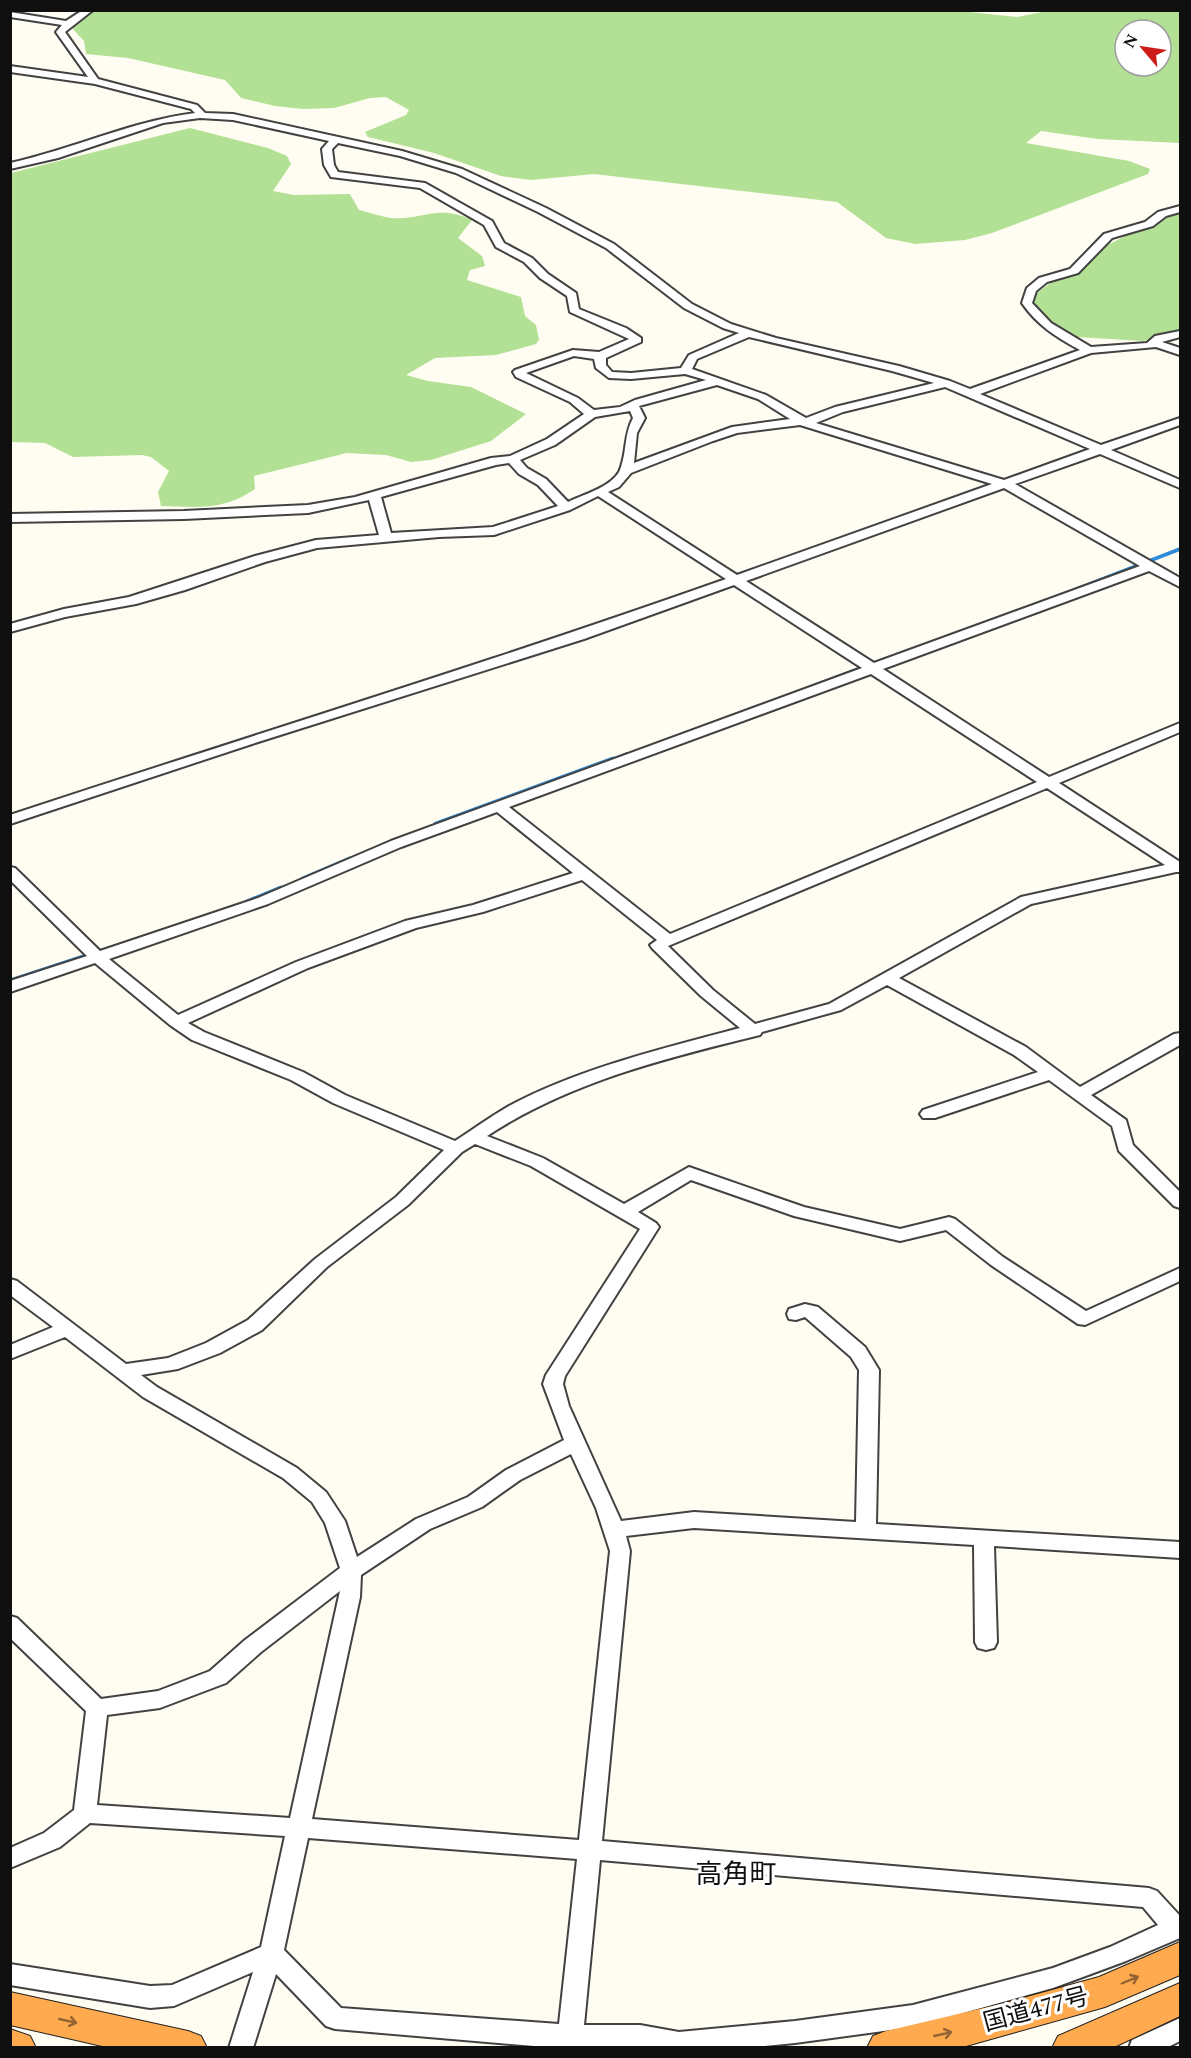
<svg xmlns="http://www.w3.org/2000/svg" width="1191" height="2058" font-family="Spectral,'Noto Sans JP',serif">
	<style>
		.forest { fill: #b2e094; fill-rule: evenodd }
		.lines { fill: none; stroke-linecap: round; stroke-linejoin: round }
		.stream-far1 { stroke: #308cda; stroke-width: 4 }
		.stream { stroke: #308cda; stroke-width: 5 }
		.minor-casing { stroke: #424242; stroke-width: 4 }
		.highway-casing { stroke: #202020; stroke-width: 2 }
		.minor { fill: #fff; fill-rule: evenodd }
		.highway { fill: #ffaa4f; fill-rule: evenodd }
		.oneway { stroke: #936432 }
		.labels { text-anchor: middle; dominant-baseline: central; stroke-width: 6; stroke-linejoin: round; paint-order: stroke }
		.near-street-label { font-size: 24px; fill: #0f0f0f; stroke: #fff }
		.near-quarter-label { font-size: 27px; fill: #0f0f0f; stroke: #fff }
	</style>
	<rect width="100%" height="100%" fill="#fffdf1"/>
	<g class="forest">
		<path d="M84,10H950L1017,17L1052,10L1180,11V143L1098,139L1041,131L1026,143L1129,161L1150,169L1148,174L992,233L965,240L915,244L886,238L837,202L594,174L531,180L501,176L434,153L368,137L365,132L406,115L409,110L386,97L370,98L334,108L303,109L275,106L241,98L225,80L128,58L86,54L84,41L71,27L73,19ZM1125,30H1161V66H1125Z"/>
		<path d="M190,128L268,148L287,156L291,164L273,191L294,195L350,194L359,210C369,212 381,217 392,218C424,220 437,204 472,220L458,238L482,256L485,266L470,270L467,280L521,297L525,316L536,325L539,340L536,344L496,355L435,358L406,375L428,381L471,387L526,414L491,441L431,460L411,462L386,455L347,453L254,476L255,489C223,511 198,507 161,506L158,492L169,471L151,457L142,455L73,457L45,443L11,442V173Z"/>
		<polygon points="1180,208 1180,335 1143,341 1077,337 1034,313 1029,299 1088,255"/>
	</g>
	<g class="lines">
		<g class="stream-far1">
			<polyline points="1077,589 1180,549"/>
			<polyline points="811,687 861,668"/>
			<polyline points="609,761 627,754"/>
		</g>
		<g class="stream">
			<polyline points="436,824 613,759"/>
			<polyline points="303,879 350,859"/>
			<polyline points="247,902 281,888"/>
			<polyline points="10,981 83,957"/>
		</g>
		<g class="minor-casing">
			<g id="minor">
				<path d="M83,10H93L65,32L98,79L197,105L205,113L233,114L402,151L462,169L546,208L614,244L692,304L731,324L776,338L899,366L950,381L970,389L1080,350C1056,337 1037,325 1022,303L1027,288L1039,278L1070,269L1104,234L1145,222L1158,212L1180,206V212L1166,216L1153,226L1112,238L1078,273L1047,282L1036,291L1032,303L1051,323L1091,347L1147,343L1155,336L1180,331V337L1162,342L1180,348V355L1156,347L1091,353L980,394L1101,445L1180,418V425L1111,450L1180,480V488L1100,454L1015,484L1180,578V587L1149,571L883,669L1049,777L1180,723V732L1059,783L1180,862V872H1176L1031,904L899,978L1026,1047L1080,1087L1174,1034L1180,1033V1045L1091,1095L1126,1120L1133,1145L1180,1192V1208L1174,1206L1119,1151L1112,1126L1049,1080L935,1118H923L920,1114L923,1110L1038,1072L1014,1055L887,985L841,1010L762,1032L760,1035C666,1058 569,1082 487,1136L543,1158L624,1204L689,1167L804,1207L900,1229L949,1217L955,1219L1003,1257L1086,1311L1180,1268V1281L1085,1325L1078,1324L991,1265L946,1230L900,1241L794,1216L691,1180L638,1212L656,1223L659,1227L565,1376L563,1384L569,1406L621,1521L694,1512L856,1522L859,1370L851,1357L805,1317L796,1320L789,1319L787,1314L789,1309L805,1304L818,1307L865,1347L879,1370L876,1524L1180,1542V1558L994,1546L997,1642L994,1648L986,1650L978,1648L975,1642L974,1545L694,1528L626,1536L630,1551L602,1841L1149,1888L1157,1891L1180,1916V1938L1126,1961L1053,1988L913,2027L795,2043L746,2048H557L335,2029L326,2026L276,1974L253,2048H229L253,1972L174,2006L150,2008L10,1985V1964L150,1986L172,1985L261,1947L285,1836L90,1823L60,1847L10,1868V1848L44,1833L74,1810L86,1711L10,1638V1616L17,1618L101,1699L158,1691L210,1671L245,1640L340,1568L325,1523L312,1502L283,1478L143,1397L65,1337L10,1359V1345L53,1327L10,1295V1279L17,1281L126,1364L168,1358L206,1343L248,1320L315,1259L396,1197L444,1150L333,1103L291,1080L192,1040L170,1025L95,963L10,992V981L87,956L10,880V867L15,868L100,951L258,898L391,841L862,668L734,585L584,639L252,744L10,824V815C249,736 489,663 726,579L598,496L570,510L494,535L439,537L317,548L265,562L185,590L136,604L65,617L10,632V624L64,609L129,597L255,556L316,540L379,535L369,500L308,513L184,519L10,522V514L184,511L308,505L355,497L491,458L510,456L547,439L584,414L570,402L516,377L513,372L515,370L573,350L599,352L629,339L570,312L567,296L540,278L524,262L496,247L484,225L420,188L331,177L324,165L322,149L329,141L233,120L200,118L163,123L58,158L10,169V163C73,149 132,121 195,113L191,109L95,84L10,72V66L88,77L56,32L62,25L10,17V12L66,21ZM338,143L400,156L456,173L538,212L606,248L684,308L723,328L739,333L689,355L681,368L631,373L612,372L606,365V358L641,342V338L626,328L579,309L576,293L548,274L532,258L504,243L492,221L425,183L338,172L334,165L332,149ZM749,337L892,371L934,383L835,407L806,418L766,395L692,369L697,359ZM574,356L594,359L596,368L609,378L631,379L685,374L706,380L635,400L620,407L594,410L578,398L526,373ZM717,385L758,399L790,419L732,427L634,463L637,433L645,418L639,406ZM945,387L1090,449L1004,480L816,423L843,412ZM630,411L633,418C624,435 627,449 621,467C616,486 584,494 568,502L546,479L527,468L520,460L555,445L595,417ZM800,425L992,484L737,575L608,492L619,487L631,473L713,441L737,433ZM509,463L519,474L538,485L558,506L493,527L391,533L381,497L496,465ZM1004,488L1140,566L874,663L746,581ZM871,674L1037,782L670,934L509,807ZM1047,788L1165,865L1021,897L829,1004L755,1024L713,990L668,946ZM497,812L573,873L473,905L405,921L296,962L178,1015L109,959L268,904L401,847ZM582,880L657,940L650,945L652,948L701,996L740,1028C664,1048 578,1069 509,1106C490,1117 472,1130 455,1141L345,1095L303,1072L204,1032L188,1023L308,968L416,928L483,912ZM475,1144L531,1166L640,1229L546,1375L543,1384L564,1440L506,1470L468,1497L416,1519L357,1557L345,1521L326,1492L297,1468L157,1387L141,1375L178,1369L220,1353L262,1330L327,1267L408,1205L462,1152ZM571,1454L596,1508L610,1551L579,1840L312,1819L360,1597L361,1575L430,1529L482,1507L520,1480ZM340,1591L290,1818L97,1805L107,1715L160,1708L226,1683L261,1652ZM308,1838L577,1859L559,2024L341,2008L284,1950ZM600,1860L1143,1907L1158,1925L1110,1947L1053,1968L913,2005L795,2021L679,2032L640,2025H584Z"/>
				<polygon points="1180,2018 1180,2041 1166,2048 1129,2048 1132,2040"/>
			</g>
		</g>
		<g class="highway-casing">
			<g id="highway">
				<polygon points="1180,1942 1180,1975 1105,2007 959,2048 867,2048 873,2036 886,2031 1009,2002 1099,1977"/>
				<polygon points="1180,1983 1180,2016 1112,2048 1052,2048 1058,2036"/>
				<polygon points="10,1992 188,2031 201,2036 207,2048 111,2048 10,2025"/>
				<polygon points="10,2029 30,2036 36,2048 10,2048"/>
			</g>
		</g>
		<use href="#minor" class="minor"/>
		<use href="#highway" class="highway"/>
	</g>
	<defs><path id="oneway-shaft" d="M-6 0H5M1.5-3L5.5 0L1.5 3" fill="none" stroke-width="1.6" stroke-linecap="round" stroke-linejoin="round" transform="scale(1.5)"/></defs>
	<g class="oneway">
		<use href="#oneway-shaft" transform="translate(1130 1980) rotate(-23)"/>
		<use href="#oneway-shaft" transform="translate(68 2021) rotate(13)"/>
		<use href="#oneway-shaft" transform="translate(943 2034) rotate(-13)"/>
	</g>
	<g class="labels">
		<g class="near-street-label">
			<text transform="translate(1036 2010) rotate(-15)">国道477号</text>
		</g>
		<g class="near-quarter-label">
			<text x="736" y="1875">高角町</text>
		</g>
	</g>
	<rect width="1191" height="2058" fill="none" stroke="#0f0f0f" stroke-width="24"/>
	<g transform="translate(1143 48) rotate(299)"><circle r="28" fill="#ffffff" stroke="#9f9f9f" stroke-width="1.5"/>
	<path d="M0-4.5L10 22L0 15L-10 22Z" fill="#cd1b19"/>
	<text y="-9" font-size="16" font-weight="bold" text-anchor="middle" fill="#0f0f0f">N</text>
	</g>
</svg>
